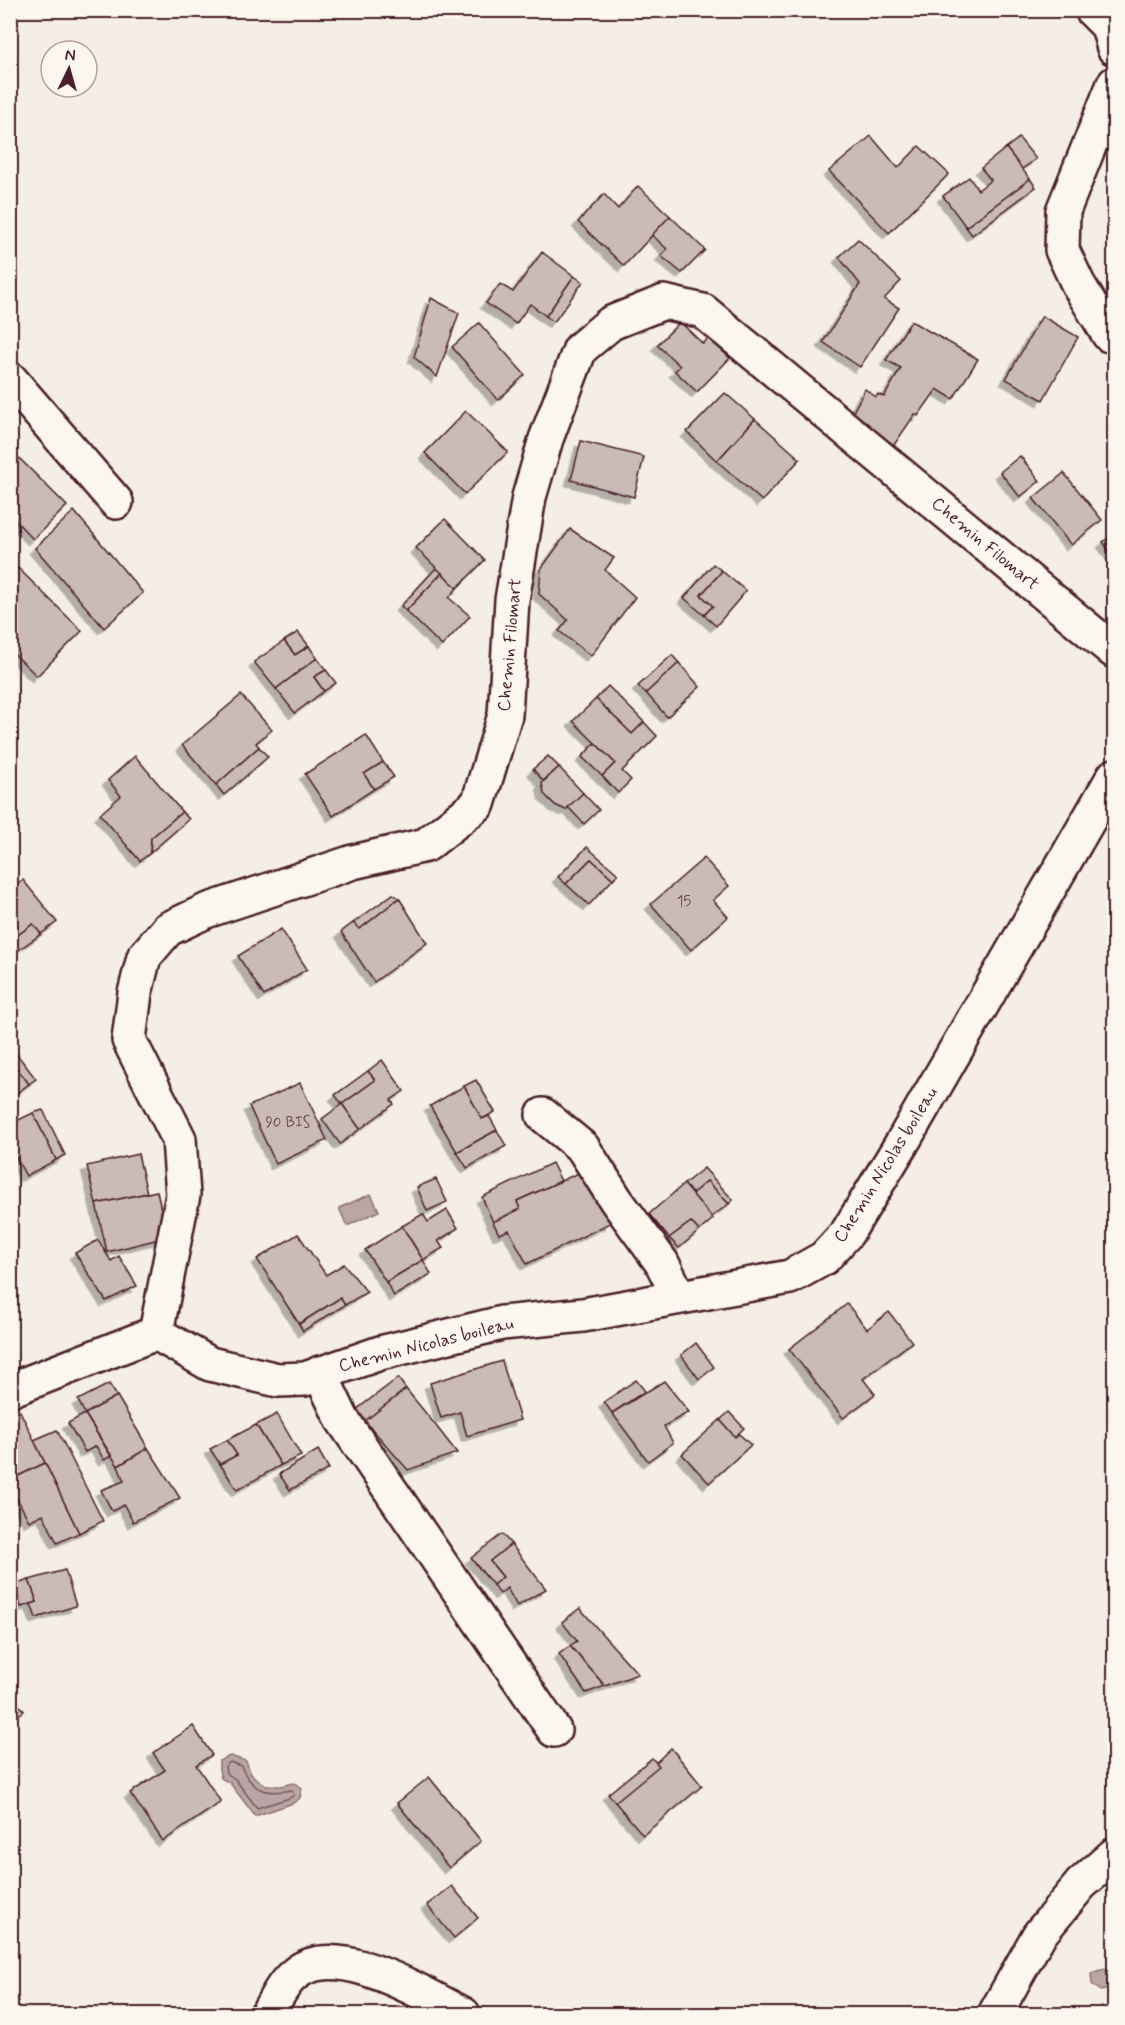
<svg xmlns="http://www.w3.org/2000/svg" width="1125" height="2025" font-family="Mynerve,sans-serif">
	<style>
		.water { fill: #baa7a5; stroke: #8d7174; stroke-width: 1.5 }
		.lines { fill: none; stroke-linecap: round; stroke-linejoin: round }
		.shore { stroke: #77555c; stroke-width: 1.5 }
		.building { fill: #cabbb6; stroke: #4a1f2b; stroke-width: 1.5; filter: url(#shadow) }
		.minor-casing { stroke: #4a1f2b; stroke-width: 38 }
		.minor { stroke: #fbf7ec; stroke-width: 33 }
		.labels { text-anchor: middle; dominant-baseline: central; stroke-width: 4.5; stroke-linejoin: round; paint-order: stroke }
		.number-label { font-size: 15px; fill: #6a464e }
		.street-label { font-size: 18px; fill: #4a1f2b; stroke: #fbf7ec }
	</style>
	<defs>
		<filter id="shadow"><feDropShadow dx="-5.5" dy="5.5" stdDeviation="0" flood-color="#0004"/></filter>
	</defs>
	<rect width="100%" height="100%" fill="#f4eee4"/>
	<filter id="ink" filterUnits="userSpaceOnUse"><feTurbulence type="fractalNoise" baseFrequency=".0167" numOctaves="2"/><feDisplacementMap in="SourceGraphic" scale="12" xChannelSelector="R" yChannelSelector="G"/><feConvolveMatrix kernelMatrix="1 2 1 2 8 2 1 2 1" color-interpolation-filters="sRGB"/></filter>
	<g filter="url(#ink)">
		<g class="water">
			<polygon points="371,1194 379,1211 347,1226 339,1208"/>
			<polygon points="230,1756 246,1761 251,1774 266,1786 281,1786 294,1783 302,1788 300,1798 293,1803 255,1816 230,1783 221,1778 219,1770 219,1761"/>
			<polygon points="1114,1960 1114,1988 1101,1991 1092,1984 1091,1973 1110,1967"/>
		</g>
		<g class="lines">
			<path class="shore" d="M230,1762L241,1766C252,1791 266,1795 292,1790L294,1795L290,1798L257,1808L235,1779L226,1773L225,1766Z"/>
		</g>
		<g class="building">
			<polygon points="871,136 898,168 919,146 949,174 889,233 829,171"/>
			<polygon points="1019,138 1036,159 1022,169 1006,148"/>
			<polygon points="1006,148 1030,179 966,227 943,196 969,177 978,190 991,180 981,168"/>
			<polygon points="1030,179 1036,187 972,235 966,227"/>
			<polygon points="638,186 670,216 624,266 578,222 604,194 618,209"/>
			<polygon points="670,216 705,250 682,273 661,256 667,249 652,235"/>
			<polygon points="858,239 901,281 884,299 899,308 860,367 823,342 860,284 839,257"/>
			<polygon points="542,252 574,276 546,316 530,304 516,324 486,303 500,284 513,292"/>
			<polygon points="574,276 583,282 554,322 546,316"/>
			<polygon points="431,298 459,313 437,377 414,357"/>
			<polygon points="1042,316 1078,337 1043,400 1006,379"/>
			<polygon points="911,321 978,359 953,399 937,389 918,416 915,414 894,445 852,414 865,389 876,397 878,394 884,397 901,368 886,360"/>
			<polygon points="680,322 703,344 708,338 730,358 697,392 675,371 680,366 657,345"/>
			<polygon points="479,323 525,375 498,400 452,347"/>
			<polygon points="725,393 755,419 717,461 687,432"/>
			<polygon points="466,411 508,452 465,494 425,453"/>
			<polygon points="755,419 800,459 762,501 717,461"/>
			<polygon points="581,441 644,457 634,497 571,480"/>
			<polygon points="10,449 67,506 33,539 10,515"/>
			<polygon points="1020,456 1040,481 1020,497 1000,472"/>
			<polygon points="1064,473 1102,520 1071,545 1033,498"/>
			<polygon points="74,511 143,593 104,628 35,548"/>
			<polygon points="445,519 485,560 457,588 416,548"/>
			<polygon points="570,529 614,558 605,570 635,597 591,656 559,631 568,620 539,594 541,569"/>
			<polygon points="1114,534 1114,558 1103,542"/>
			<polygon points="713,564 722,571 701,595 713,606 704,615 684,598"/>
			<polygon points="18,568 82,631 37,676 10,650 10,576"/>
			<polygon points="436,568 442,573 406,611 401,606"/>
			<polygon points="722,571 746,591 716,626 704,615 713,606 701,595"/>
			<polygon points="442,573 457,588 449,598 470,616 442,646 406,611"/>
			<polygon points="298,632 309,646 295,655 284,641"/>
			<polygon points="284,641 295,655 309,646 317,658 276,689 254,662"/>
			<polygon points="672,655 679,663 646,693 638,686"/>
			<polygon points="317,658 326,670 314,677 324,691 295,713 276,689"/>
			<polygon points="679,663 700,687 667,717 646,693"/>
			<polygon points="326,670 336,683 324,691 314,677"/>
			<polygon points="608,686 644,722 632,734 596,699"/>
			<polygon points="241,695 272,730 256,743 259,747 216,785 182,745"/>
			<polygon points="596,699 632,734 644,722 657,736 622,771 631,780 618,793 602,776 615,763 573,721"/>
			<polygon points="366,735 383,762 364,774 374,789 333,816 305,774"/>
			<polygon points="595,743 615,763 602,776 582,757"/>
			<polygon points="259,747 268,757 224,795 216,785"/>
			<polygon points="135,756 182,812 151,838 150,853 140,861 100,814 121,796 108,780"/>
			<polygon points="548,756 559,767 543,781 533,769"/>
			<polygon points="383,762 394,777 374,789 364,774"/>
			<polygon points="559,767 583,793 566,810 555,805 544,794 542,783"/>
			<polygon points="583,793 599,810 584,824 568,807"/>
			<polygon points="182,812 189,819 150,853 151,838"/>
			<polygon points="587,847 618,874 613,879 591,859 566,884 558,877"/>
			<polygon points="704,858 729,886 713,900 728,917 691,950 651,904"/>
			<polygon points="591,859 613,879 589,905 566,884"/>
			<polygon points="23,880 57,922 41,934 33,924 10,941 10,889"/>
			<polygon points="393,894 399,898 360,929 353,923"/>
			<polygon points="399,898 427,943 374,982 341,932 353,923 360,929"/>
			<polygon points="33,924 41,934 10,956 10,941"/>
			<polygon points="281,929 307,969 264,996 238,956"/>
			<polygon points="16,1053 36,1079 29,1084 10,1059 10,1056"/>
			<polygon points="10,1059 29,1084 10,1098"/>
			<polygon points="382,1060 404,1091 391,1100 394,1104 360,1129 342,1104 375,1080 368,1071"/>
			<polygon points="368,1071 375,1080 342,1104 335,1095"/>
			<polygon points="476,1080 495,1112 482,1119 464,1086"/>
			<polygon points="300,1083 327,1140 276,1164 249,1106"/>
			<polygon points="464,1086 482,1119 489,1116 497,1130 457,1152 430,1106"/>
			<polygon points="342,1104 360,1129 340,1144 322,1119"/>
			<polygon points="43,1110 65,1155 56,1160 33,1113"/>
			<polygon points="33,1113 56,1160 26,1176 10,1146 10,1124"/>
			<polygon points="497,1130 506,1146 467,1168 457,1152"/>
			<polygon points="138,1154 147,1193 96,1204 87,1166"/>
			<polygon points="552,1163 561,1181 517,1201 520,1209 493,1222 482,1197"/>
			<polygon points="704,1168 733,1200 729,1204 707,1181 692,1194 684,1184"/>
			<polygon points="585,1170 610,1223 527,1264 509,1230 499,1234 493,1222 520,1209 517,1201"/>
			<polygon points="436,1179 447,1202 427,1211 417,1187"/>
			<polygon points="707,1181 729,1204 711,1217 692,1194"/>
			<polygon points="684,1184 713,1219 699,1231 691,1222 669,1238 649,1214"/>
			<polygon points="157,1191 167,1237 107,1252 96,1204"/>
			<polygon points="447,1210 458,1228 438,1241 443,1248 423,1260 402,1226 423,1214 428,1222"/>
			<polygon points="691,1222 699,1231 679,1248 669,1238"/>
			<polygon points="402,1226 423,1260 386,1282 365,1250"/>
			<polygon points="298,1234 326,1275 344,1264 367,1292 345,1305 340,1298 299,1324 257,1259"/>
			<polygon points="98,1240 111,1261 119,1256 137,1286 106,1301 75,1253"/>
			<polygon points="423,1260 431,1274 394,1296 386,1282"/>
			<polygon points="340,1298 345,1305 303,1331 299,1324"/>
			<polygon points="847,1304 867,1329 889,1312 912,1342 863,1379 875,1394 843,1418 789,1349"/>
			<polygon points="696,1343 714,1367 699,1379 681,1355"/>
			<polygon points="502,1361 520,1420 467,1436 460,1412 441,1418 430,1383"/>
			<polygon points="398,1378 406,1389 365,1421 356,1410"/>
			<polygon points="636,1380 645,1391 612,1413 604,1402"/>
			<polygon points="664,1381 689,1412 664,1426 673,1443 648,1461 612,1413"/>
			<polygon points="109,1384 117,1396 85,1414 78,1400"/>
			<polygon points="406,1389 433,1422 457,1453 408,1470 365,1421"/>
			<polygon points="117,1396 148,1448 118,1466 85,1414"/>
			<polygon points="20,1411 45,1463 12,1479 10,1476 10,1415"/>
			<polygon points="729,1412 744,1428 735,1437 720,1420"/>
			<polygon points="85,1414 111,1456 104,1460 96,1446 85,1452 68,1423"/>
			<polygon points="277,1414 301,1456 281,1465 256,1425"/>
			<polygon points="720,1420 735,1437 739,1434 751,1445 709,1483 682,1454"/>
			<polygon points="256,1425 281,1465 237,1490 220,1464 237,1455 227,1440"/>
			<polygon points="57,1430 103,1521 79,1533 34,1440"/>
			<polygon points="227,1440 237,1455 220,1464 210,1449"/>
			<polygon points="148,1448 180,1498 133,1522 124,1505 112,1511 101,1490 124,1481 118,1466"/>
			<polygon points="318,1450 329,1469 290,1490 279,1474"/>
			<polygon points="45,1463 79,1533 57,1543 43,1514 29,1521 10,1485 10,1480"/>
			<polygon points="502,1534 511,1544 490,1561 503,1577 493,1585 471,1558"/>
			<polygon points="511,1544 546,1589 517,1606 507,1588 500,1594 493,1585 503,1577 490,1561"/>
			<polygon points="65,1570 76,1606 36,1618 31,1604 37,1602 29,1580"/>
			<polygon points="29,1580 37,1602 21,1607 14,1585"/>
			<polygon points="580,1608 595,1626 638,1674 605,1686 570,1646 577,1641 562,1622"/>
			<polygon points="570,1646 605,1686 586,1693 559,1654"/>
			<polygon points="10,1694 24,1711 10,1722"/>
			<polygon points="193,1726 212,1755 196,1765 221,1802 163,1841 130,1793 165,1770 153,1753"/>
			<polygon points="671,1748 702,1786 643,1835 615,1802"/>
			<polygon points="652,1758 659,1766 615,1802 608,1794"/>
			<polygon points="429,1777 481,1841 449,1868 397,1803"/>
			<polygon points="452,1886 478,1918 454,1938 427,1905"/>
		</g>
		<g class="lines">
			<g class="minor-casing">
				<g id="minor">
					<polyline points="1092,10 1108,26 1114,48"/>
					<polyline points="1114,84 1063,211 1062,250 1078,284 1109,335 1114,335"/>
					<polyline points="10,379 116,502"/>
					<polyline points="543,1115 583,1148 616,1200 662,1263 679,1297"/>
					<polyline points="156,1333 183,1195 179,1139 129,1040 135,993 144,957 168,929 206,911 353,862 426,845 478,804 505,715 512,600 529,497 546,439 580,349 611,323 664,302 703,311 1114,651"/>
					<polyline points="156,1333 210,1364 278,1380 305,1379 380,1353 502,1323 583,1315 790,1277 824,1258 847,1233 902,1143 1114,776"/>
					<polyline points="320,1373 342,1419 554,1730"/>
					<polyline points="10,1390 156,1333"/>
					<path d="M267,2014C275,2001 283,1982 296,1973C338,1940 422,1994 463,2014"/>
					<polyline points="995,2014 1039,1935 1081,1884 1114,1855"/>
				</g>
			</g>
			<use href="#minor" class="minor"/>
		</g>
	</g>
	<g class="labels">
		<g class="number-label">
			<text x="684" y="902">15</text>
			<text x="288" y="1123">90 BIS</text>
		</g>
		<g class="street-label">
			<text transform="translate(985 544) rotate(40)">Chemin Filomart</text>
			<text transform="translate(510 645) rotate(-85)">Chemin Filomart</text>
			<text transform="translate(886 1165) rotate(-58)">Chemin Nicolas boileau</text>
			<text transform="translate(426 1345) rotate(-14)">Chemin Nicolas boileau</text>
		</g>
	</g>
	<rect width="1125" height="2025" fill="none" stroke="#fbf7ec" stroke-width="36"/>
	<rect x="18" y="18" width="1089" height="1989" fill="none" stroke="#4a1f2b" stroke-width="2" filter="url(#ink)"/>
	<g transform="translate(69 69) rotate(5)"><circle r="28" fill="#fbf7ec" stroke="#b4a19f" stroke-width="1.5"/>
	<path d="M0-4.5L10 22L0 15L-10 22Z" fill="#4a1f2b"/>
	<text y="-9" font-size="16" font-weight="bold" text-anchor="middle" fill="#4a1f2b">N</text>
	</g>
</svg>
